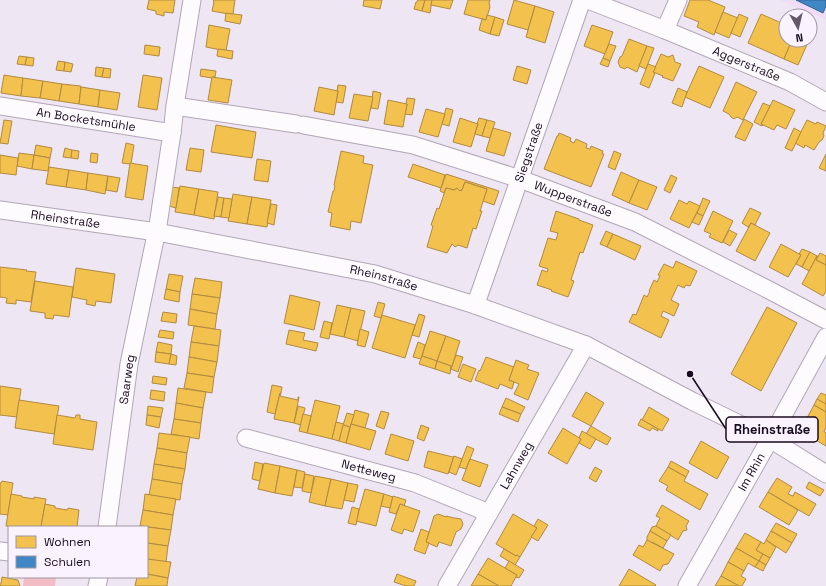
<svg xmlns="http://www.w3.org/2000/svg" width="826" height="586" font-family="'Space Grotesk',sans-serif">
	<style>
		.built { fill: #f0dcf7 }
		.green { fill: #f2bdc5 }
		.homes { fill: #f2c14e; stroke: #b18a40 }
		.schools { fill: #3f88c5; stroke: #346293 }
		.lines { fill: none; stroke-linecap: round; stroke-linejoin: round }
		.street-casing { stroke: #b1a6b5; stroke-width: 19 }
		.street { stroke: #fdfbfd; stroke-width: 17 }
		.labels { text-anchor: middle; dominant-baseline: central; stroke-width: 4; stroke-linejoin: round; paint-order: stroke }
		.street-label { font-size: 12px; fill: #190b1f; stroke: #faf2fd }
		.leader { fill: none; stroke: #190b1f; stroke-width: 1.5 }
		.callout-dot { fill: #190b1f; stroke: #faf2fd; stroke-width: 1.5 }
		.callout { fill: #faf2fd; stroke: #190b1f; stroke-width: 1.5 }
		.callout-label { font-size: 13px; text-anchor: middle; font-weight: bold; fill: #190b1f }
	</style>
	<rect width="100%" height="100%" fill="#efe6f3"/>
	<polygon class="built" points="780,0 826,0 826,20"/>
	<polygon class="green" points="24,577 56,577 55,586 23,586"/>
	<g class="homes">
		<polygon points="149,0 175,0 173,13 164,12 164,16 156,14 156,11 147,9"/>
		<polygon points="214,0 235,0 233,14 234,15 212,11 214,2 213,1"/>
		<polygon points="364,0 382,0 380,9 363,6"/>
		<polygon points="418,0 425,0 422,11 414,9 416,2 417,2"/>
		<polygon points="425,0 432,0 430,13 422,11"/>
		<polygon points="432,0 453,0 450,9 431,5"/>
		<polygon points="468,0 490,0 489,3 490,7 486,20 464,14"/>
		<polygon points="514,0 535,6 528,30 507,24"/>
		<polygon points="690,0 708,0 725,7 714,35 697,27 699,22 684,16"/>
		<polygon points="535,6 554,12 545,43 526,37"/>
		<polygon points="723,12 738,18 729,38 715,32"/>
		<polygon points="226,13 242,15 240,24 225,21"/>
		<polygon points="739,14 748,18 740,37 731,33"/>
		<polygon points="761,14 786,25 786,40 792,40 784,59 748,43"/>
		<polygon points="487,15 495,17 490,34 479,30 482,19 486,20"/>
		<polygon points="495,17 504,20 499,36 490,34"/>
		<polygon points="209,25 230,29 226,51 206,47"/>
		<polygon points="592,25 613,32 605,54 584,46"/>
		<polygon points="629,39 647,46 637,72 627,67 625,69 620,67 618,62 620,57 622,56"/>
		<polygon points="792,40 809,40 798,65 784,59"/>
		<polygon points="609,44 616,46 610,61 603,58"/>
		<polygon points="145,45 160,47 159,56 144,54"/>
		<polygon points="647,46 654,48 646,69 639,66"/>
		<polygon points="218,49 233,51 232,59 217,56"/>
		<polygon points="661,54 668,57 673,55 675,62 681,64 673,81 662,77 663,76 653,72"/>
		<polygon points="19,56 27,57 25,65 17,64"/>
		<polygon points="27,57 34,58 33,66 25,65"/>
		<polygon points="603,58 610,61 608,67 600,64"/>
		<polygon points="58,61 65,62 64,71 56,70"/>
		<polygon points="65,62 73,64 71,72 64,71"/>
		<polygon points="648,64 656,67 653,72 655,73 649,88 640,84"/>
		<polygon points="517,66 531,70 527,84 513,80"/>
		<polygon points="699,66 724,77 710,108 685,97"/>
		<polygon points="96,67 104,68 102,77 95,76"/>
		<polygon points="104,68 111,69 110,78 102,77"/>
		<polygon points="201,69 216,71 215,77 212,77 212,78 200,76"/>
		<polygon points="4,75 23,78 21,96 1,93"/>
		<polygon points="143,75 162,78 157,110 138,107"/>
		<polygon points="212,77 232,80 228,103 208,100"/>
		<polygon points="23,78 43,81 40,98 21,96"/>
		<polygon points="43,81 62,84 59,101 40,98"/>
		<polygon points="736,82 757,92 743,120 737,117 734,119 731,117 729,114 723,111"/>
		<polygon points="62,84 81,86 79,104 59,101"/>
		<polygon points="338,85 346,86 343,103 336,102 338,91 337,91"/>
		<polygon points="81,87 100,90 98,107 79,104"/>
		<polygon points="319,87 338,91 334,115 314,111"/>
		<polygon points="678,88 687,92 682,107 672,103"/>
		<polygon points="100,90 120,93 117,110 98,107"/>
		<polygon points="373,91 381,93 378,109 371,108"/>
		<polygon points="354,94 373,97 368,121 349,118"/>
		<polygon points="407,98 415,99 412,115 405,114 407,104 406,104"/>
		<polygon points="388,100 407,104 403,127 384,124"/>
		<polygon points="773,100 795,110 786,129 777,125 774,130 761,124"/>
		<polygon points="763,103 770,106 761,124 763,125 762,126 754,122"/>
		<polygon points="446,108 453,110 449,126 442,124"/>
		<polygon points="426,109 445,114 438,137 419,132"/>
		<polygon points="460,118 478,124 471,147 453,142"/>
		<polygon points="479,118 487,120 482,136 475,134 478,124 477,124"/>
		<polygon points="744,119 753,124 745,141 735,137"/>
		<polygon points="4,120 12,121 8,144 0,143"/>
		<polygon points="487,120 495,122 490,138 482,136"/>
		<polygon points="807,120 816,124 817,122 826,126 823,133 824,136 822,140 819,142 814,150 805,145 804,148 795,143"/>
		<polygon points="216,125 256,132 252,158 211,152"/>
		<polygon points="493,128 511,133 504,156 486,151"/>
		<polygon points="794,128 801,132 792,151 785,148"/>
		<polygon points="559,133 571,138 570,141 574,143 576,139 587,144 586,148 590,149 591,146 603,151 602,154 604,154 591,187 544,169 557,136 558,136"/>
		<polygon points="126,143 134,145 131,164 130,164 122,163"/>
		<polygon points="36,145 52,148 50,158 34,155"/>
		<polygon points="65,148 72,150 71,158 63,157"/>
		<polygon points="190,148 204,150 201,172 186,170"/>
		<polygon points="72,150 79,151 78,159 71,158"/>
		<polygon points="341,151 364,156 363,163 373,165 361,223 351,221 350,230 330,226 332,213 328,212 333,191 334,191 335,186 334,185"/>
		<polygon points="614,151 621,154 615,170 608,167"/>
		<polygon points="19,153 34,155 32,169 17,166"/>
		<polygon points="91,153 98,154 97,163 90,162"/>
		<polygon points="826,154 826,171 819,168"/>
		<polygon points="0,155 18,158 16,175 0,173"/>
		<polygon points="34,155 50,158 48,171 32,169"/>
		<polygon points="257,159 271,161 268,182 254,180"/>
		<polygon points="130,163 148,166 143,200 125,197"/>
		<polygon points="413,164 445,175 441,188 408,177"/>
		<polygon points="49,167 69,170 66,187 46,184"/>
		<polygon points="69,170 88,173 86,190 66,187"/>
		<polygon points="621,172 639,180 629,203 612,195"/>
		<polygon points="88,173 108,176 105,194 86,190"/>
		<polygon points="446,174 499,191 494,205 483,201 487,189 465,182 462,190 460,191 457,188 454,190 446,188 444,193 440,191"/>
		<polygon points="671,175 677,178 670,193 664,190"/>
		<polygon points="108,176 120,178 117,192 106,190"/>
		<polygon points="639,180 657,187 647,210 629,203"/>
		<polygon points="465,182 487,189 480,211 482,211 476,229 473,228 467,248 458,245 455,247 452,244 447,253 427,247 433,226 431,225 437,208 439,209 446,188 454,190 457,188 460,191 462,190"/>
		<polygon points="180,186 199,189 194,215 175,212"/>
		<polygon points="172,187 179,188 176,208 169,206"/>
		<polygon points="199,189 218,192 214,219 194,215"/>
		<polygon points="233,194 252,197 247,224 228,221"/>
		<polygon points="218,197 224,198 221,217 214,216"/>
		<polygon points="252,197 271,200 267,227 247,224"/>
		<polygon points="224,198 232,199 229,218 221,217"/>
		<polygon points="703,198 710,201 703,216 697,213"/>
		<polygon points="679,200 687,204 689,201 700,206 689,228 670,219"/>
		<polygon points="271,204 277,205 274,225 267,223"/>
		<polygon points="750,208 761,213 755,225 751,223 748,227 742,223"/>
		<polygon points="556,211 579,219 579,220 593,225 583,253 580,252 571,280 574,281 568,297 551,291 552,290 537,285 542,270 547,272 548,269 539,266 548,238 556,240 558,233 550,231"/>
		<polygon points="713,211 733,221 722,243 709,237 711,234 704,231"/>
		<polygon points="697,213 703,216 699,225 692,222"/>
		<polygon points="751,223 770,233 755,261 736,251"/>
		<polygon points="729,230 737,234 730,246 723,242"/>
		<polygon points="606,231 613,234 607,247 600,244"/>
		<polygon points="613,234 641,246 635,260 607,247"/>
		<polygon points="781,244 801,255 788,277 769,267"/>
		<polygon points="802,249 810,252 802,267 796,264 801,255 799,254"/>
		<polygon points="810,252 817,256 809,271 802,267"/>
		<polygon points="820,253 826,256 826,265 816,260"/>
		<polygon points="817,256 818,256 816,260 826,265 826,291 823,296 802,284"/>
		<polygon points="676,261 697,271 690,286 686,285 684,288 678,285 671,300 679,304 674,316 663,311 661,316 669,320 661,338 629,322 633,314 636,315 644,295 647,297 650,291 649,291 654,280 657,282 660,276 658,275 664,264 673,268"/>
		<polygon points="0,267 27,270 26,271 36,272 31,302 16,300 16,304 6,303 7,298 0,297"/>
		<polygon points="76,268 115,274 111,303 96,301 95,306 86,304 87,300 72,297"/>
		<polygon points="169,274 183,276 180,292 166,289"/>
		<polygon points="195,278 222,282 220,298 192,294"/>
		<polygon points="35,281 73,287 69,317 54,315 53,319 45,318 45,313 30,311"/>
		<polygon points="166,289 180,292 179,302 164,299"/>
		<polygon points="192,294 220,298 217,314 190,309"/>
		<polygon points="290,295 320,302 314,330 284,323"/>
		<polygon points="378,302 385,304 381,318 374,316"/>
		<polygon points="337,305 351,308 344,337 330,334"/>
		<polygon points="767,307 797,323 761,391 731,374"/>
		<polygon points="351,308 365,311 358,341 344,337"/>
		<polygon points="190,309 217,314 215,329 188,325"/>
		<polygon points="163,312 177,314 176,323 161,321"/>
		<polygon points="419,314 425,316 419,337 412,335"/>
		<polygon points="382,315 415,325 405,358 372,348"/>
		<polygon points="324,321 332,323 329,339 320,337"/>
		<polygon points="194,326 221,330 219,346 191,342"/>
		<polygon points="360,329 369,332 365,347 357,345"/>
		<polygon points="160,330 174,332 173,339 158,337"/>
		<polygon points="289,330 305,333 303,340 318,343 316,351 286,344"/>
		<polygon points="430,331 446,336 437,361 422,356 421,359"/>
		<polygon points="446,336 460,341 451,369 450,369 451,366 437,361"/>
		<polygon points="158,342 172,345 171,354 156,352"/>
		<polygon points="191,342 219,346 217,362 189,357"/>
		<polygon points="418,342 425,345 421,359 413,357"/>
		<polygon points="156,352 171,354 169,364 155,362"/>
		<polygon points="171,354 177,356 176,365 169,364"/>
		<polygon points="456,355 463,357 458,372 451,369"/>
		<polygon points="422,356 437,361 435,369 419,364"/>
		<polygon points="189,357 217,362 214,377 187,373"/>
		<polygon points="486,357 514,367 509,380 514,382 512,389 500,384 498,389 475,380 479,370 480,371"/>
		<polygon points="516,360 529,365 527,369 539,373 528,400 514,394 519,384 509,380"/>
		<polygon points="437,361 451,366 450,374 435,369"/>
		<polygon points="463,364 476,369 471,382 458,377"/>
		<polygon points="187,373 214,377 212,393 184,388"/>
		<polygon points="153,376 167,378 166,385 152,383"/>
		<polygon points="272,385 282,387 281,393 280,393 275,414 267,412"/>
		<polygon points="0,386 21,389 17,417 0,415"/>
		<polygon points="178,388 206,392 203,408 176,403"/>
		<polygon points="151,390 165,392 164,401 150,399"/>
		<polygon points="586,392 604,403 591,426 572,416"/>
		<polygon points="280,393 281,393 280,396 298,400 298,397 299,397 294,423 274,419"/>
		<polygon points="821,393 826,395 826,404 817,399"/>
		<polygon points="506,398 525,407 521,414 502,407"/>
		<polygon points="817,399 826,404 826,412 814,405"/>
		<polygon points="19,400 59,406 54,434 15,428"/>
		<polygon points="315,400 340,406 332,439 307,433"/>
		<polygon points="176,403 203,408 201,423 174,419"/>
		<polygon points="814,405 826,412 826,427 824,432 826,433 826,446 800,431"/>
		<polygon points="148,406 163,408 161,417 147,415"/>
		<polygon points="298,406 305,408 301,425 294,423"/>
		<polygon points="502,407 521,414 518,422 499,414"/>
		<polygon points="649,407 669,419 662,431 642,420"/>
		<polygon points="355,410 369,414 365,428 351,424"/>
		<polygon points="381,411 389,413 384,429 376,426"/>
		<polygon points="347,413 354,415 350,427 343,425"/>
		<polygon points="303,414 311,416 307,433 299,431"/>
		<polygon points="57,415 75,418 76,415 80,415 80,419 97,422 93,450 53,444"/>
		<polygon points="147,415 161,417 159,428 146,425"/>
		<polygon points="174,419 201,423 199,439 171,434"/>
		<polygon points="641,419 658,429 658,431 652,428 650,431 638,425"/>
		<polygon points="336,422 344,424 339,441 332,439"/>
		<polygon points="351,424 376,431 370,450 346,443"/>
		<polygon points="343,425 350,427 346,443 339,441"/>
		<polygon points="421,425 429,428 424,441 417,438"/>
		<polygon points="591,426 611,438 607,445 586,434"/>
		<polygon points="563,428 581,439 567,464 548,453"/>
		<polygon points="582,431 596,439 590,449 579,443 581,439 579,438"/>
		<polygon points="159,433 190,437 187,453 157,448"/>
		<polygon points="391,434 414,441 408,461 385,454"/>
		<polygon points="701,441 729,457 717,479 689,463"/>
		<polygon points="467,446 474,449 466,469 459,467"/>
		<polygon points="157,448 187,453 185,469 154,464"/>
		<polygon points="428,451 453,457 454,456 448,474 424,467"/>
		<polygon points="454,456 462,459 456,475 449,472"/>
		<polygon points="470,459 488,465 480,487 462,480"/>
		<polygon points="671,461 689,471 686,477 668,467"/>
		<polygon points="255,462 263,464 260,481 252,479"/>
		<polygon points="264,463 280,466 275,493 258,489"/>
		<polygon points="154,464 185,469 182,484 152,479"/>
		<polygon points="280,466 297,470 292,496 275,493"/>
		<polygon points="595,467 602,471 596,482 589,478"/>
		<polygon points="668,467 686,477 684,481 708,494 700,510 666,490 668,486 659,481"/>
		<polygon points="297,470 305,472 302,488 294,487"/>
		<polygon points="305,474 314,476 311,493 302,491"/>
		<polygon points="315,476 331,479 325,506 309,502"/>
		<polygon points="777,478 792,487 788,494 793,496 795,492 816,504 809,516 768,492"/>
		<polygon points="152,479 182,484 180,500 149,495"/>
		<polygon points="331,479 348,483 342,509 325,506"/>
		<polygon points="2,481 13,483 8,515 0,514 0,483 1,483"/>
		<polygon points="809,482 824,490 820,496 806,488"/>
		<polygon points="348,483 358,485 354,502 344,500"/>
		<polygon points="365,489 384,494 376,526 356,521"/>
		<polygon points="768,492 798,510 789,525 759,507"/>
		<polygon points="11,494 22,496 22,497 34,499 34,497 46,499 41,527 15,527 6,526"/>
		<polygon points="145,494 176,499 173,515 143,510"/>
		<polygon points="384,494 393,497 390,508 381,506"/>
		<polygon points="393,496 406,500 404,506 400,504 396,514 389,512"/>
		<polygon points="45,504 55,506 55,508 67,510 68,508 79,510 77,527 41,527"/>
		<polygon points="400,504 420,511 413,532 404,529 402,534 391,530"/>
		<polygon points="662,505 689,521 686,526 687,530 683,531 678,540 656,526 660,518 656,516"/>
		<polygon points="352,507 359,509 356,525 348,523"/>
		<polygon points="143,510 173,515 171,530 140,526"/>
		<polygon points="438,514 446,517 446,516 454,518 455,518 461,519 463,524 461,529 456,532 451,546 439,542 437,547 426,542 434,516"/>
		<polygon points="513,514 537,528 520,557 517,555 516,556 496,544"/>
		<polygon points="538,519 548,525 538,541 531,537 537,528 534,526"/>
		<polygon points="776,523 797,534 792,543 771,531"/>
		<polygon points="140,526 171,530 168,546 147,543 147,527 140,527"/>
		<polygon points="656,526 671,535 667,541 650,531 652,527"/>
		<polygon points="421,529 429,532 426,542 429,543 425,554 414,550"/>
		<polygon points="650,531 667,541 663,548 652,542 652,543 647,540 647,537"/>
		<polygon points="771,531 792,543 786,553 766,540"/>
		<polygon points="745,533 761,542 756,550 763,554 759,561 736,548"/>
		<polygon points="647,540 674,554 668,564 663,565 660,571 633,555 639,545 643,547"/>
		<polygon points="766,540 776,547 770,558 756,550 761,542 764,544"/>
		<polygon points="147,543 168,546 166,562 147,559"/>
		<polygon points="736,548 759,561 755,567 748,563 744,571 728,562"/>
		<polygon points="504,549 516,556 517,555 520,557 515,565 500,556"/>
		<polygon points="763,554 770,558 766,565 759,561"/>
		<polygon points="488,558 517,575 511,586 499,586 478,574"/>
		<polygon points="147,559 171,562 168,578 147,574"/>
		<polygon points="509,561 524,570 519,578 516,577 517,575 505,568"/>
		<polygon points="759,561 766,565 763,571 755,567"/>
		<polygon points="728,562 744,571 741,576 746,579 742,586 739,586 721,576"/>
		<polygon points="629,569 656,585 655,586 619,586"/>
		<polygon points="147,574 168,578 167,586 135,586 137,577 147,577"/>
		<polygon points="397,574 416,581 414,586 406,586 394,582"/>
		<polygon points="478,574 499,586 471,586"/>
		<polygon points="721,576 739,586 715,586"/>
		<polygon points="2,577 18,580 20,586 0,586 0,584 1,584"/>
	</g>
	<polygon class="schools" points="796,0 826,0 826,6 823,13"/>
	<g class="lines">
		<g class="street-casing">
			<g id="street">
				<path id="s1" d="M588,0L665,30L790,82L826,102"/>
				<polyline points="665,30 678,0"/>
				<path id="s2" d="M0,106L172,133"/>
				<polyline points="175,106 296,124"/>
				<path id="s3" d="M303,125L413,145L520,179L635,222L769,290L826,320"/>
				<path id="s4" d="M0,210L157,232L277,255L375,274L475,305L586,345L692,401L770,439L826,474"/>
				<path id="s5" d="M475,305L479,295L582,0"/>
				<path id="s6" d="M246,438L415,483L489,513"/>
				<path id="s7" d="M107,527L129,364L158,225L172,133L175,106L192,0"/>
				<polyline points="0,551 9,552"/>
				<polyline points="97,586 99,577"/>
				<path id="s8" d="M447,586L586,345"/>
				<path id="s9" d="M687,586L770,439L826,337"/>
			</g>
		</g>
		<use href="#street" class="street"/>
	</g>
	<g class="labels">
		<g class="street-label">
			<text stroke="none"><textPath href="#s1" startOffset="171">Aggerstraße</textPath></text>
			<text stroke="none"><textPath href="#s2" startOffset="87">An Bocketsmühle</textPath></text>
			<text stroke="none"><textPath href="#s5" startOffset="162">Siegstraße</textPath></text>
			<text stroke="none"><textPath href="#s3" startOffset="281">Wupperstraße</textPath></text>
			<text stroke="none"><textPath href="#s4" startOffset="66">Rheinstraße</textPath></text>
			<text stroke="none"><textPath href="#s4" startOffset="390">Rheinstraße</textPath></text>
			<text stroke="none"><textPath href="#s7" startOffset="149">Saarweg</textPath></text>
			<text stroke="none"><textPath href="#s8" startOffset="139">Lahnweg</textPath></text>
			<text stroke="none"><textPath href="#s6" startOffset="127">Netteweg</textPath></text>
			<text stroke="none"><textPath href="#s9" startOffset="131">Im Rhin</textPath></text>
		</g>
	</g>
	<path class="leader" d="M690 374L726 429"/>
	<circle class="callout-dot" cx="690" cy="374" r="4"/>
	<rect class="callout" x="726" y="417" width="92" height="25" rx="4"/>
	<g class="callout-label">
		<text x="772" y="434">Rheinstraße</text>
	</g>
	<rect x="8" y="526" width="140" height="52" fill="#faf2fd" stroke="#a096a4"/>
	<rect x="16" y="536" width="20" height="12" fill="#f2c14e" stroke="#a096a4"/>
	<text x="44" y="546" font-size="12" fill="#190b1f">Wohnen</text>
	<rect x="16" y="556" width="20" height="12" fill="#3f88c5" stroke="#a096a4"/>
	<text x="44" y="566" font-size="12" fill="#190b1f">Schulen</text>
	<g transform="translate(798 28) rotate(172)"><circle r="19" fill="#faf2fd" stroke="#a096a4"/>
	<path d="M0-3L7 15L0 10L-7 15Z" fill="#645869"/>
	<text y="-6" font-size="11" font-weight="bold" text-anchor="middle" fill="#190b1f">N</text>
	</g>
</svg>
